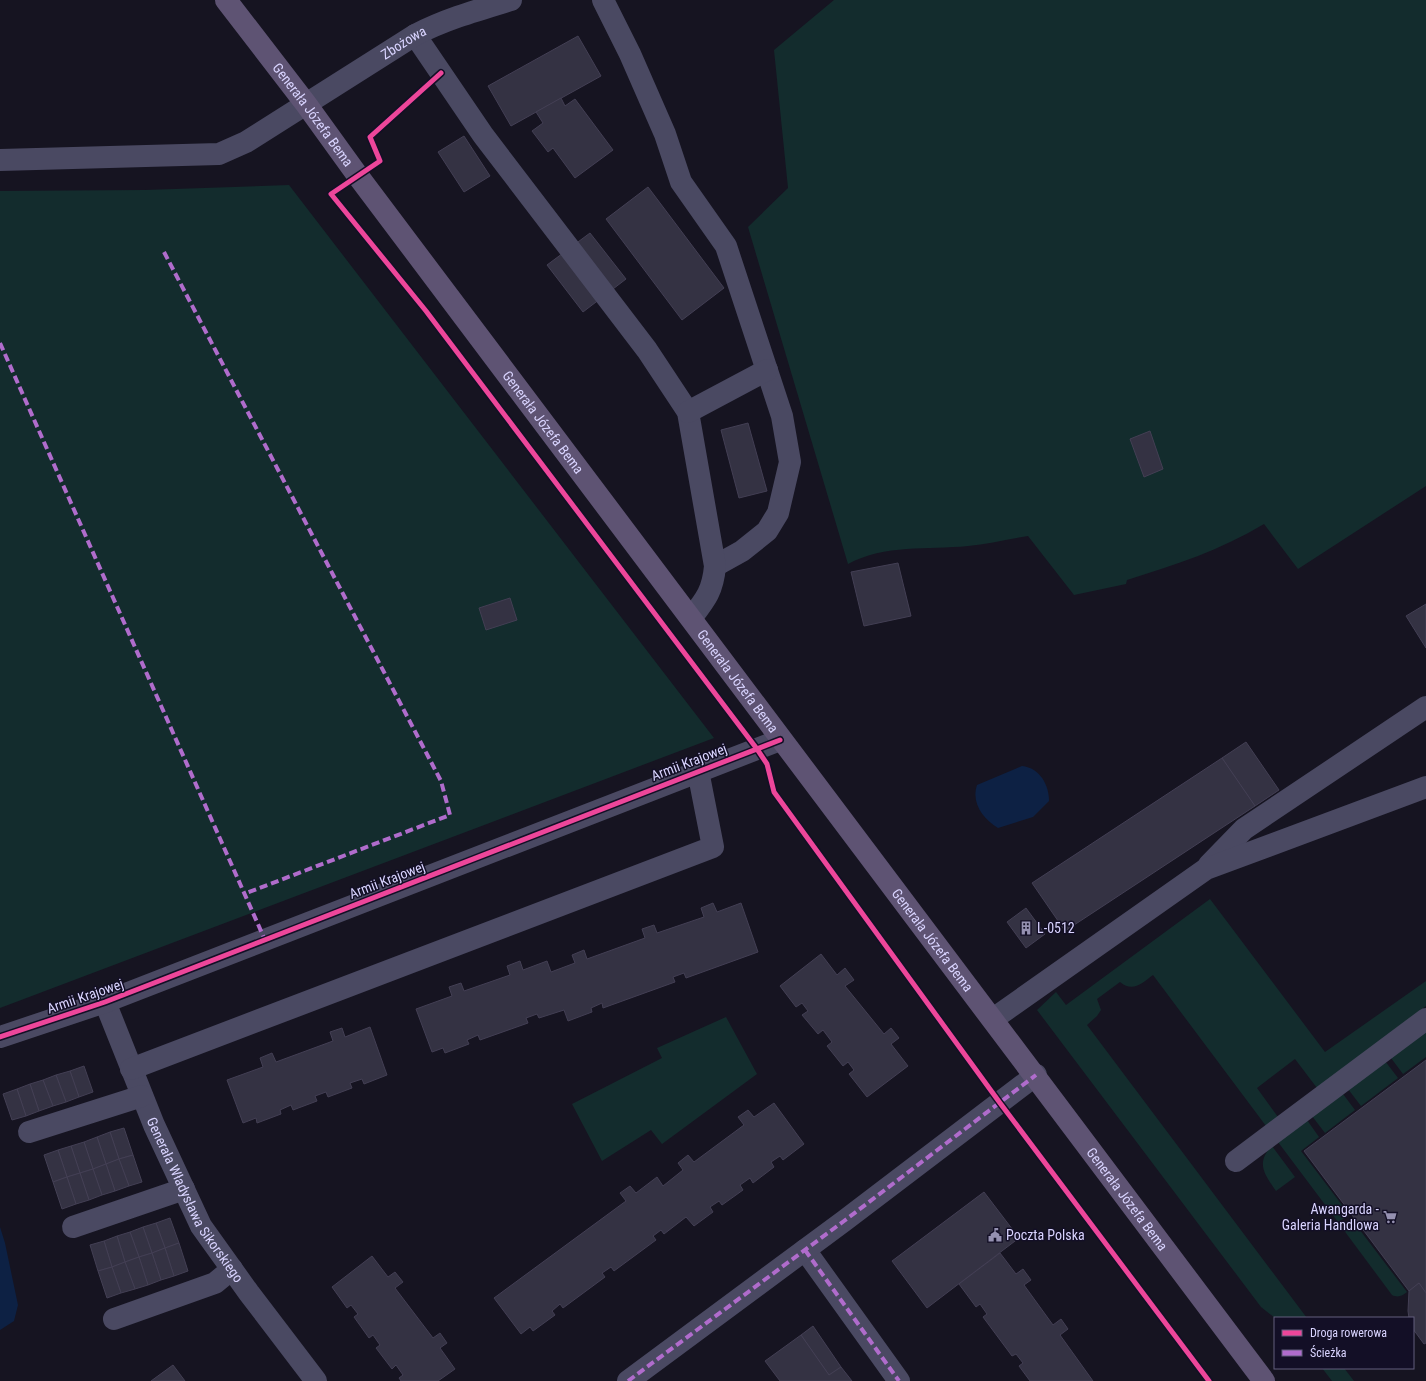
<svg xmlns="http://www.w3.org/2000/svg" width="1426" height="1381" font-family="'Roboto Condensed',sans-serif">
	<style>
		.green { fill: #132c2d }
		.water { fill: #0d2144 }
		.building { fill: #343243; stroke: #433f54 }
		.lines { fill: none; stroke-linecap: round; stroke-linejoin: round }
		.minor { stroke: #4a4962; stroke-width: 22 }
		.major { stroke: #5e5373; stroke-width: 22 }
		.quiet { stroke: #b06ccc; stroke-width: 4; stroke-dasharray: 8 4; stroke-linecap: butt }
		.cycleway-casing { stroke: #130f26; stroke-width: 8 }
		.cycleway { stroke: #ed469a; stroke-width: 5 }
		.labels { text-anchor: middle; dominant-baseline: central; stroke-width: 3; stroke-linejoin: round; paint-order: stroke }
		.street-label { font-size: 14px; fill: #d9d4ff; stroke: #130f26 }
		.poi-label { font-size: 14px; fill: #d9d4ff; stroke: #130f26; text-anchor: start }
	</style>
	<rect width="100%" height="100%" fill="#161421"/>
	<g class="green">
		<path d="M834,0H1426V486L1298,569L1264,524C1221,550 1175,565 1127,580L1126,584L1074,595L1028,536C1008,539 988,544 968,546C927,550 885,544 848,564L748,227L788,188L774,50Z"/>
		<polygon points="289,185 714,738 0,1008 0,191 145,190"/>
		<path d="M1210,899L1325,1052L1426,981V1006L1317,1088L1295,1059L1257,1088L1278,1117L1266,1126L1153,975C1142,983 1133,993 1120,982L1097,999L1101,1010L1097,1016L1087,1025L1307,1318H1275L1261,1307L1037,1010L1056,992L1066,1005Z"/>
		<polygon points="726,1017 757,1074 662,1144 651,1130 602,1161 572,1104 662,1058 657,1048"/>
		<polygon points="1426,1031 1426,1057 1403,1074 1391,1058"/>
		<polygon points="1385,1061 1398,1078 1361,1106 1348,1089"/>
		<polygon points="1343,1094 1355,1110 1325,1133 1312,1116"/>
		<polygon points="1307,1120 1319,1137 1301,1151 1348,1213 1348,1216 1338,1222 1278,1142"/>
		<path d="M1272,1146L1295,1177L1276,1191C1265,1175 1255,1163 1272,1146Z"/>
		<path d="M1353,1221L1407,1292C1402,1296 1398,1298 1392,1295L1343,1229Z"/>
		<polygon points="1322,1368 1344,1368 1354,1381 1332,1381"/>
	</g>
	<g class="water">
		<path d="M1022,766C1040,768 1049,785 1049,801L1033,817L998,828C983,819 971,803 977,785Z"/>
		<polygon points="0,1227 5,1243 18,1305 14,1321 0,1330"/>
	</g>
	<g class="building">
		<polygon points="578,36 601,76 511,126 488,86"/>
		<polygon points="561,98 565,106 575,99 613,150 575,178 553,148 548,152 532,131 543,123 536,112"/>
		<polygon points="464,136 490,176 464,192 438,152"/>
		<polygon points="648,187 724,288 682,320 606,219"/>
		<polygon points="590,233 626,279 583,312 547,265"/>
		<polygon points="748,423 767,491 739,498 721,430"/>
		<polygon points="1150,431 1163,469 1144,477 1130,439"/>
		<polygon points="898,563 911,616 864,626 851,572"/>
		<polygon points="510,598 517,620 486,630 479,608"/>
		<polygon points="1426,604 1426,648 1406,616"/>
		<polygon points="1246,742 1279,790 1255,806 1222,758"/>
		<polygon points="1222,758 1255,806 1065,931 1032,883"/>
		<polygon points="713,903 717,912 741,903 758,952 686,978 684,973 673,977 675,982 603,1008 602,1003 591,1008 592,1012 568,1021 564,1010 539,1018 537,1014 526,1018 528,1023 480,1040 478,1035 467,1040 469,1044 445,1053 443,1048 432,1052 416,1009 452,996 449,987 461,983 464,991 510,975 507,966 520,961 523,970 547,961 551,972 575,963 572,955 584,950 587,959 645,938 642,929 654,925 657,933 704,917 701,908"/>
		<polygon points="1026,908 1045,934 1026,948 1007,922"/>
		<polygon points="821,954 837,975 845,968 854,980 845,986 884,1034 891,1028 899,1038 891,1044 908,1066 867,1097 849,1074 854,1070 848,1062 843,1066 827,1046 832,1042 823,1030 818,1034 802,1015 808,1011 802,1003 796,1007 780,986"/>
		<polygon points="370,1027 387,1075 364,1084 362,1079 350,1083 352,1088 328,1097 326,1092 315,1096 317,1101 293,1110 291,1105 280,1110 281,1114 257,1123 256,1118 243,1123 227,1080 263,1067 260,1058 272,1053 276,1062 333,1041 330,1032 342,1028 345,1037"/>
		<polygon points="1426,1060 1426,1293 1419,1283 1409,1291 1304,1151"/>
		<polygon points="84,1066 93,1092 79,1097 70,1071"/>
		<polygon points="70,1071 79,1097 66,1102 56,1075"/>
		<polygon points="56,1075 66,1102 53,1106 43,1080"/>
		<polygon points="43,1080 53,1106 39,1111 30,1084"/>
		<polygon points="30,1084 39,1111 26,1116 17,1089"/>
		<polygon points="17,1089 26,1116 12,1120 3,1094"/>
		<polygon points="774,1103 804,1144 783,1160 780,1156 771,1162 774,1167 753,1183 750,1178 740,1185 743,1190 722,1205 719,1201 710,1207 713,1212 694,1226 686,1217 664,1234 661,1230 653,1236 656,1240 614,1271 611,1267 602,1273 605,1277 563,1308 560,1304 552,1311 555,1315 533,1331 530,1327 521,1334 494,1298 626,1201 620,1193 630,1186 636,1193 657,1177 663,1186 683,1170 678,1163 688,1155 694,1162 744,1125 738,1117 748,1110 754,1117"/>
		<polygon points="124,1128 133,1155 119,1159 110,1132"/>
		<polygon points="110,1132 119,1159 106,1164 97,1137"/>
		<polygon points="97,1137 106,1164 93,1169 84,1142"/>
		<polygon points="84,1142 93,1169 80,1173 71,1146"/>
		<polygon points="71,1146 80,1173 67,1177 58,1150"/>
		<polygon points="58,1150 67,1177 53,1182 44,1155"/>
		<polygon points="133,1155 142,1182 129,1186 119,1159"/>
		<polygon points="119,1159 129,1186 115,1191 106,1164"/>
		<polygon points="106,1164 115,1191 102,1195 93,1169"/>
		<polygon points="93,1169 102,1195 89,1200 80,1173"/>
		<polygon points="80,1173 89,1200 76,1204 67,1177"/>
		<polygon points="67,1177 76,1204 62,1209 53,1182"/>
		<polygon points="984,1192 1019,1238 927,1308 892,1261"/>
		<polygon points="170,1218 179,1243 165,1248 156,1223"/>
		<polygon points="156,1223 165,1248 152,1253 143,1227"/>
		<polygon points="143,1227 152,1253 139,1257 130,1232"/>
		<polygon points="130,1232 139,1257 125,1262 117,1236"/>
		<polygon points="117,1236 125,1262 112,1267 104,1241"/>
		<polygon points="104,1241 112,1267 98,1271 90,1245"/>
		<polygon points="179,1243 188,1271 174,1276 165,1248"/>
		<polygon points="165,1248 174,1276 161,1280 152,1253"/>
		<polygon points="152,1253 161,1280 148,1285 139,1257"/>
		<polygon points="1000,1253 1016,1274 1023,1269 1031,1280 1024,1285 1053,1325 1061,1319 1068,1329 1060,1335 1093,1381 1030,1381 1019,1366 1023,1363 1016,1354 1012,1356 983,1317 987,1314 980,1304 976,1307 959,1284"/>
		<polygon points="372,1256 388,1277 395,1272 403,1282 395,1288 433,1338 440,1333 447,1343 440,1348 455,1369 438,1381 401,1381 399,1378 403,1375 396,1365 392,1369 376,1348 380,1345 373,1335 369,1338 354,1317 358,1314 351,1305 347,1308 332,1287"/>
		<polygon points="139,1257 148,1285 135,1289 125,1262"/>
		<polygon points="125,1262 135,1289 121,1293 112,1267"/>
		<polygon points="112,1267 121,1293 107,1298 98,1271"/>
		<polygon points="1419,1283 1426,1293 1426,1343 1424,1344 1413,1329 1413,1318 1409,1318 1408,1311 1409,1291"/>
		<polygon points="813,1326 841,1367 829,1375 801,1335"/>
		<polygon points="801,1335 829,1375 841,1367 852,1381 780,1381 765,1361"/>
		<polygon points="173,1365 185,1381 151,1381"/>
	</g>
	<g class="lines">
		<g class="minor">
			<polyline points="603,0 630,54 665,134 681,182 726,246 782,416 790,462 778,513 767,531 742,551 715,566"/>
			<path d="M415,35L483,135L647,350L688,412L715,566C713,590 706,599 692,617"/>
			<path id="s1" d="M0,160L219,154L246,142L415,35C446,19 478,10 511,0"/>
			<polyline points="688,412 767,370"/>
			<polyline points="1209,865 1244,829 1426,707"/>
			<path id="s2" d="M105,1002L154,1125L201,1226L249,1293L316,1381"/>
			<polyline points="993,1019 1206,869 1426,787"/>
			<polyline points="0,1037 105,1002 780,740"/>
			<polyline points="131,1069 713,847 698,771"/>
			<polyline points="29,1132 142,1096"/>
			<polyline points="1236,1161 1426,1019"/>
			<polyline points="73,1227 184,1189"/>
			<polyline points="805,1250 899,1381"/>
			<polyline points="114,1319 215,1283 232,1269"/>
			<polyline points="628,1381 844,1221 1036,1075"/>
		</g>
		<path class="major" id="s3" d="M226,0L306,104L358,176L1264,1381"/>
		<g class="quiet">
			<polyline points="164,252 441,781 450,815 244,894"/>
			<polyline points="0,343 265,940"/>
			<polyline points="805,1250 899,1381"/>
			<polyline points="628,1381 844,1221 1036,1075"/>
		</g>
		<g class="cycleway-casing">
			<g id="cycleway">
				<polyline points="441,73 370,137 380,161 331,194 426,311 757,749 767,764 774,792 1000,1103 1209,1381"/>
				<polyline points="0,1037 105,1002 780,740"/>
			</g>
		</g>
		<use href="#cycleway" class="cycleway"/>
	</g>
	<defs>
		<g id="building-bare" transform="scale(1.08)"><path d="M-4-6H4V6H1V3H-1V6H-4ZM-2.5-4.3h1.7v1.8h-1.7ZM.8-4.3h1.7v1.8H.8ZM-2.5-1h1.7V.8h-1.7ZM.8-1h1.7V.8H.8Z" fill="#9591b1" stroke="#130f26" stroke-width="2.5" paint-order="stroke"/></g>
		<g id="supermarket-bare" transform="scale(1.08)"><path d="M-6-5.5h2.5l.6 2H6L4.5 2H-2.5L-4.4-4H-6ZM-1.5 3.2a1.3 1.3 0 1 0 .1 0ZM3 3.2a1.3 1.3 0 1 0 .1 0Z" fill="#9591b1" stroke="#130f26" stroke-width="2.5" paint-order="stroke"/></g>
		<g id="civic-bare" transform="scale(1.08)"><path d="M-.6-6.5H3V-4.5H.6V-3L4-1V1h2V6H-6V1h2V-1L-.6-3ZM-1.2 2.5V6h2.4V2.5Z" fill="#9591b1" stroke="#130f26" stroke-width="2.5" paint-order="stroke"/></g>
	</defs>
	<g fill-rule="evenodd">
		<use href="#building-bare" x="1026" y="928"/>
		<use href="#supermarket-bare" x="1390" y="1217"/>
		<use href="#civic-bare" x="995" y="1235"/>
	</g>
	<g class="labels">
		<g class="street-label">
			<text stroke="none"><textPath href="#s1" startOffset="435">Zbożowa</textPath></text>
			<text stroke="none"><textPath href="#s3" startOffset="144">Generała Józefa Bema</textPath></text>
			<text stroke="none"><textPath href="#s3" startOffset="528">Generała Józefa Bema</textPath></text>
			<text stroke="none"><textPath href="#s3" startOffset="852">Generała Józefa Bema</textPath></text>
			<text transform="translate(689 762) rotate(-21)">Armii Krajowej</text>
			<text transform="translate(387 880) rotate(-21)">Armii Krajowej</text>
			<text stroke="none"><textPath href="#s3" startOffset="1176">Generała Józefa Bema</textPath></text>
			<text transform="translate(85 996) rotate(-19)">Armii Krajowej</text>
			<text stroke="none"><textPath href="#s3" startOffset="1500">Generała Józefa Bema</textPath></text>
			<text stroke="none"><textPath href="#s2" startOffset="218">Generała Władysława Sikorskiego</textPath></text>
		</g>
		<g class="poi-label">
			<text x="1037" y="928">L-0512</text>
			<text x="1379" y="1209" text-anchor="end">Awangarda -<tspan x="1379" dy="16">Galeria Handlowa</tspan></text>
			<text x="1006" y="1235">Poczta Polska</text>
		</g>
	</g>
	<rect x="1274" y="1317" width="140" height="52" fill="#130f26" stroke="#625e7d"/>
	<rect x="1282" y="1330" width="20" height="6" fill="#ed469a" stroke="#625e7d"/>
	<text x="1310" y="1337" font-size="12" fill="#d9d4ff">Droga rowerowa</text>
	<rect x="1282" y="1350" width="20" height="6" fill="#b06ccc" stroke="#625e7d"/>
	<text x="1310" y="1357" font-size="12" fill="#d9d4ff">Ścieżka</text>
</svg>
